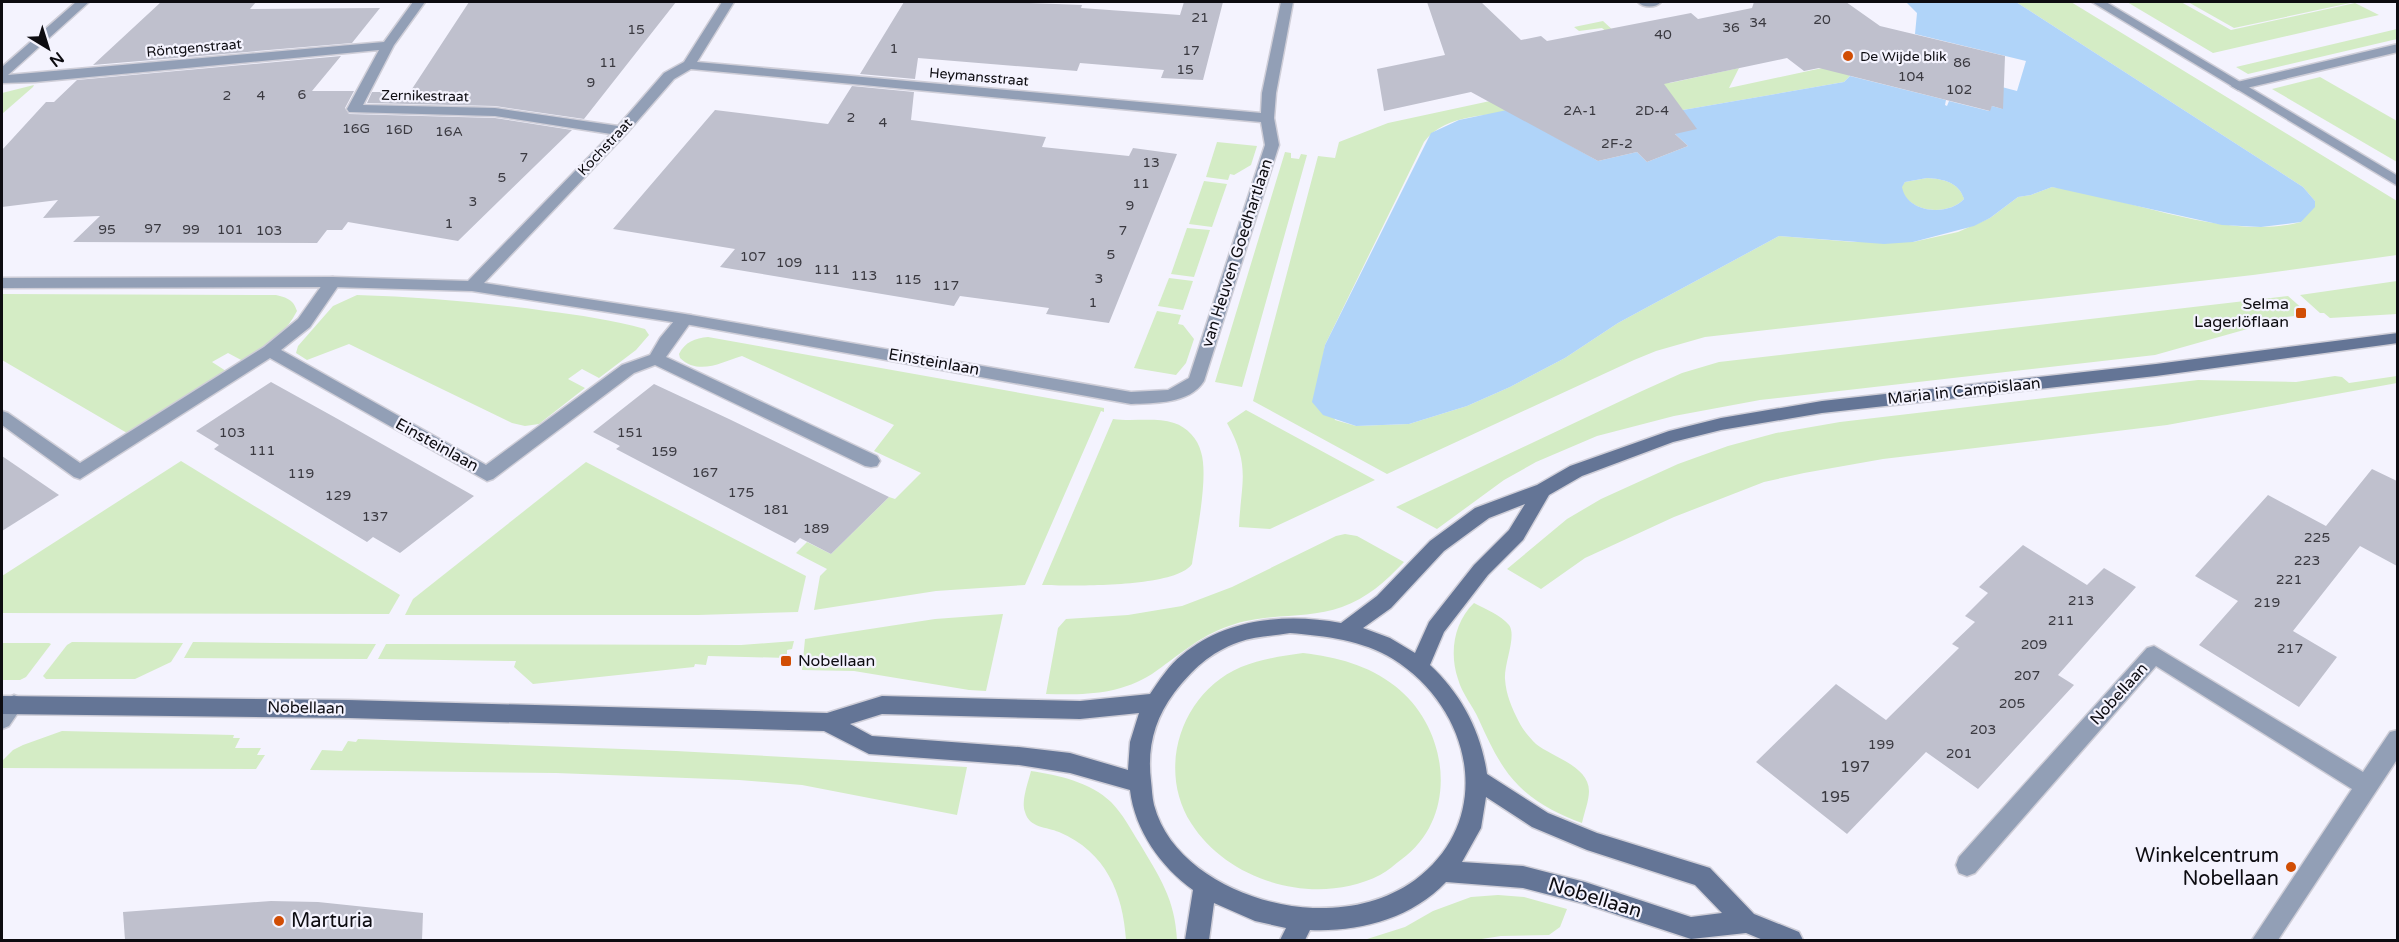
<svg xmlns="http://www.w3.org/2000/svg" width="2399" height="942" font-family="'Varela Round',sans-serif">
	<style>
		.green { fill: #d4ecc5 }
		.water { fill: #b0d4f9; fill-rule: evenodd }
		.building { fill: #bfc0cd }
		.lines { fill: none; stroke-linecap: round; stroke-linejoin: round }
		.lane-casing { stroke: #cfced8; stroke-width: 3 }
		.street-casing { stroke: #cfced8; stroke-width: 3 }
		.secondary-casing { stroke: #cfced8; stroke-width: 3 }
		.lane { fill: #929fb6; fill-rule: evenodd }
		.street { fill: #929fb6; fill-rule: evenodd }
		.secondary { fill: #647596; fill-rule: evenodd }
		.poi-dot { fill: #d14d04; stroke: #f4f3fe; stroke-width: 2 }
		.labels { text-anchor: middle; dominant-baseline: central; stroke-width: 4.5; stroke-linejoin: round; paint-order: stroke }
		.number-label { font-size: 14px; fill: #3a3940 }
		.far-street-label { font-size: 14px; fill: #0d0c11; stroke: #f4f3fe }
		.far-poi-label { font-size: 14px; fill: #0d0c11; stroke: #f4f3fe; text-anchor: start }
		.street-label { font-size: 16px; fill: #0d0c11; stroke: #f4f3fe }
		.poi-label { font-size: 16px; fill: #0d0c11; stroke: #f4f3fe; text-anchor: end }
		.near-number-label { font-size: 16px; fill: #3a3940 }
		.near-poi-label { font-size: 20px; fill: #0d0c11; stroke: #f4f3fe; text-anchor: end }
		.near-street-label { font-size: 20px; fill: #0d0c11; stroke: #f4f3fe }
	</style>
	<rect width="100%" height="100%" fill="#f4f3fe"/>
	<g class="green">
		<path d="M2016,2H2071L2397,201V255L2253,275L1705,337L1656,351L1634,360L1387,474L1253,401L1318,156L1335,158L1339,142L1388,123L1504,98L1534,111C1500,115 1447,111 1424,142L1325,345L1321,370L1335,420L1356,426L1409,424L1467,406L1510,387L1565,358L1618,323L1779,236L1854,242H1913L1958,232L1990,218L2018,197L2031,195L2052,187C2127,197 2228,242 2301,222L2315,201L2303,187Z"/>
		<polygon points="2127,2 2181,2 2231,30 2355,3 2379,15 2213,53"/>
		<polygon points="2188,2 2355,2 2234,28"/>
		<polygon points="1603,21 1670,83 1739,68 1729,88 1841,64 1850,76 1844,82 1683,110 1643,63 1602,28 1579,31 1574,27"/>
		<polygon points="2397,29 2397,39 2248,74 2236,67"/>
		<polygon points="2320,77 2397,121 2397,162 2272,89"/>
		<polygon points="34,85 33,87 2,114 2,93"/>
		<polygon points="1217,142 1257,146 1251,165 1234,175 1230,174 1228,180 1206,177"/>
		<polygon points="1285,152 1291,153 1291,158 1299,159 1301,154 1307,155 1242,387 1215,382"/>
		<path d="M1927,178C1943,179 1959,182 1964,199C1949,216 1907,214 1901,187L1905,182Z"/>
		<polygon points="1204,181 1227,184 1212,227 1189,224"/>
		<polygon points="1187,228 1210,230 1194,277 1171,274"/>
		<polygon points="1169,278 1193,281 1183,310 1158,306"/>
		<polygon points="2397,281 2397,314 2330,318 2324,313 2320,313 2300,295"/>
		<path d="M2,294L276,295C287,298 293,299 297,311C285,335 265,346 243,361L228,353L212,362L226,371L127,433L2,360Z"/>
		<path d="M357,295C420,297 483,302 546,311C579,315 613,320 645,329L649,335L636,350L599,378L582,369L568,379L585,388L539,424L525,426L512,423L349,344L307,360L296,353L298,346L333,306Z"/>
		<polygon points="2288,296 2304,310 2298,311 2303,315 2253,321 2258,326 2155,355 1760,400 1674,416 1597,436 1536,462 1504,480 1437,529 1396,507 1642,391 1682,373 1719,362"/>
		<polygon points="1157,311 1181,315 1178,324 1183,325 1194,339 1186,363 1176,375 1134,368"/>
		<path d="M708,337L1104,408V412L1101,411L1025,585L936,591L814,610L820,576L827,569L796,553L807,542L831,554L889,497L895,499L921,473L874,451L894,425L742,356C722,362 699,376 680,358L679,354C685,342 695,338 708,337Z"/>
		<polygon points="2335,376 2342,377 2349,383 2397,376 2397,383 2167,425 1883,459 1804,473 1764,482 1674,517 1585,558 1541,589 1507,569 1567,519 1601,499 1678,464 1728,446 1776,433 1840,422 2198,380 2296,382"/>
		<path d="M1246,410L1375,480L1270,529L1239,527C1241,482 1251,466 1227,423Z"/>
		<path d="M1113,419C1132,422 1155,417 1174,423C1187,427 1198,439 1201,452C1209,477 1196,536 1192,564C1176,588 1071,586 1042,585Z"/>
		<polygon points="181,461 400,595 389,614 2,613 2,576"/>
		<polygon points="586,462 806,576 798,612 698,615 405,615 413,599"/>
		<path d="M1345,534L1357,536L1404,562C1385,582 1367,598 1342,607C1306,620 1266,612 1229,626C1199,636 1177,657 1152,674C1119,695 1083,695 1046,694L1058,628L1066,619L1128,615L1182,606L1232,587L1336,536Z"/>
		<path d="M1474,603C1485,609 1501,615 1509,625C1517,636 1504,663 1505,679C1506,695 1512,708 1519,722C1523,730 1530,738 1536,744C1552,757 1589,766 1589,791C1589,801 1584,813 1582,823C1560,815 1536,803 1519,786C1500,767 1490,744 1479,720C1473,706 1462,694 1458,679C1449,653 1454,622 1474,603Z"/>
		<polygon points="1003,614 986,691 969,690 854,671 802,670 805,639 935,619"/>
		<polygon points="794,641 792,649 787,650 787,658 708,656 706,665 695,664 694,667 533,684 514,667 516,661 378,659 386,644 741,645"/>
		<polygon points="72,642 183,643 171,662 135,679 46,679 43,676 67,645"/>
		<polygon points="193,642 376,644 367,659 184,658"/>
		<polygon points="2,643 49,643 51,644 26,677 20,680 2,680"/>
		<path d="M1303,653C1337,657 1368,665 1395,686C1449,728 1460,816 1402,859C1395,864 1388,871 1380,875C1317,907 1229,883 1191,823C1156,768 1182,692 1241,667C1261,659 1281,656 1303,653Z"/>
		<polygon points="62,731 234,735 233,738 240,738 235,748 261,748 257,755 265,755 256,769 2,768 2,761 13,750 23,745"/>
		<polygon points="358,739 676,751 967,767 957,815 802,785 739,780 556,773 310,770 322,750 342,751 348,741 356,742"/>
		<path d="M1031,771C1058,775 1090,782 1111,802C1123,814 1131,830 1140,844C1160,878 1175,899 1177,940H1126C1123,893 1106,852 1059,832C1047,827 1029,828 1025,812C1021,801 1028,783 1031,771Z"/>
		<polygon points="1498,895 1524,897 1567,909 1560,927 1549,935 1501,936 1475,940 1364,940 1405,927 1433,911 1471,897"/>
	</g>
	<path class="water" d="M1906,2H2016L2303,187L2315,201V207L2301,222L2261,227L2222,225L2052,187L2031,195L2018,197L1990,218L1974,226L1913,242L1884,244L1779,236L1618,323L1565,358L1510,387L1467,406L1409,424L1356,426L1323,415L1312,402L1325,345L1431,133L1459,120L1507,110L1598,161L1637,152L1647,162L1688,146L1673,132L1683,110L1844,82L1850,76L1946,100L1945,105L1947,106L1949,101L1989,111L1992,106L2003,109L1992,105L1998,86L2017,91L2026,61L1915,34L1917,13ZM1927,178C1943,179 1959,182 1964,199C1949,216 1907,214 1902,187L1905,182Z"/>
	<g class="building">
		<polygon points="161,2 256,2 250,9 380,8 352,43 93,65"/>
		<polygon points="469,2 676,2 584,119 495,106 367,103 372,92 410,92"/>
		<polygon points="904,2 1003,2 1082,5 1081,8 1180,15 1184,2 1223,2 1203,80 1161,78 1164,70 1080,63 1077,71 918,58 915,79 860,74"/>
		<polygon points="1427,2 1481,2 1521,40 1541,36 1547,41 1691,13 1698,19 1752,8 1754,2 1846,2 1880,26 2005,56 2003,109 1992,106 1990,111 1819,68 1804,71 1787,58 1664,84 1697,129 1675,134 1688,146 1647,162 1637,152 1598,161 1471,92 1384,111 1377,69 1445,55"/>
		<polygon points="341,56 312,91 354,91 345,108 349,114 495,118 572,130 458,241 348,222 342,230 327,230 317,243 73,242 100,216 43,218 58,200 2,207 2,150 46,102 54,102 77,80"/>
		<polygon points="852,86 914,92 911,120 1046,137 1042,147 1129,156 1133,148 1177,154 1109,323 1046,314 1049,308 960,296 954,306 720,267 735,249 613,229 715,110 828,124"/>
		<polygon points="271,382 336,418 474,496 400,553 373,537 367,542 214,449 219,445 196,431"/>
		<polygon points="654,384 729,419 889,497 831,554 800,538 795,543 616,449 620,446 593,432"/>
		<polygon points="2,456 59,495 2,531"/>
		<polygon points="2372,469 2397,481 2397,566 2360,546 2293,631 2337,657 2299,707 2199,645 2238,601 2195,576 2268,495 2326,526"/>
		<polygon points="2023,545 2087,585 2104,568 2136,587 2058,675 2074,685 1978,789 1926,752 1847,834 1756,762 1836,684 1886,720 1959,648 1952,644 1975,622 1965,616 1988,593 1979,587"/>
		<polygon points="271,901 318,902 423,913 422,940 125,940 123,912"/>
	</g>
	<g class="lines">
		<g class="lane-casing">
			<g id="lane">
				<polygon points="2398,44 2398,52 2238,90 2231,86 2233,83"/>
				<polygon points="333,277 341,282 310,327 281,350 486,465 622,365 650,355 660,338 679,315 691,315 693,319 666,357 877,456 880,461 877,466 871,467 865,466 655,365 634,373 493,479 487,481 270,358 80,479 74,477 2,425 2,411 8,413 80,463 264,347 298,319 327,278"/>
				<polygon points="2154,646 2363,772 2390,732 2398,730 2398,758 2278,940 2252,940 2352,789 2156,666 1975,873 1967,876 1959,873 1956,865 1959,857 2147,648"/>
			</g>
		</g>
		<g class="street-casing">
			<g id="street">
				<path d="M76,2H89L8,75L384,42L413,2H425L394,45L363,105L495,108L618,126L664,73L684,62L722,2H734L697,62L1261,113L1262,93L1281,2H1293L1276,93L1274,118L1279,145L1204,381C1190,404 1155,403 1131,404L685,324L472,291L333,287L2,288V278L333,277L468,281L611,134L495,116L349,112L347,109L379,50L35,82L2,83V67ZM691,69L1261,122L1265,145L1189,378L1168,390L1131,392L685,314L484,283L626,134L674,79Z"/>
				<path d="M1638,2H1661C1656,8 1643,8 1638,2Z"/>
				<polygon points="2092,2 2106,2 2398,176 2398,186"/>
				<path d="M14,695L21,698L24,704L9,726L2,729C2,714 0,701 14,695Z"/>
			</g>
		</g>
		<g class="secondary-casing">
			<path id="secondary" d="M2398,333V343L2156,376L1822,413L1721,430L1673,442L1582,476L1549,495L1523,540L1488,575L1444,632L1430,665C1461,694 1481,731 1487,774L1548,813L1597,833L1710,868L1754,914L1799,932L1803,940H1763L1746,933L1691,939L1585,904L1523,888L1446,882C1411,919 1359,932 1310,930L1305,940H1280L1286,928L1255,921L1214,903L1209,940H1185L1193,890C1161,867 1135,831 1130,790L1070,773L1019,765L869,754L824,731L348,718L2,714V696L348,700L827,713L882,696L1080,701L1150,694C1159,681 1169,665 1182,655C1226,618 1287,613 1341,623L1377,596L1430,541L1475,508L1537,485L1570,466L1669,431L1721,418L1822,401L2156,364ZM1525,504L1509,530L1474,565L1429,622L1415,653L1390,638L1363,628L1391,608L1444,551L1489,518ZM1290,633C1326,636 1362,640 1393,659C1473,709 1496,820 1415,880C1384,902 1350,909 1313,908C1252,906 1171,870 1154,805C1152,797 1152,789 1151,781C1147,748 1154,720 1174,693C1193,669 1209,653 1239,642C1255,636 1273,636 1290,633ZM1139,713L1130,742L1128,770L1070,753L1019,747L872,736L850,724L882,714L1080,719ZM1486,797L1532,827L1587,850L1695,885L1722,913L1691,917L1585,882L1523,866L1462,862L1481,828Z"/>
		</g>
		<use href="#lane" class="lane"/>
		<use href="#street" class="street"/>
		<use href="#secondary" class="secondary"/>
	</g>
	<g class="poi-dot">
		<circle cx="1848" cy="56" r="6"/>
		<rect x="2295" y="307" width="12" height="12" rx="3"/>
		<rect x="780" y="655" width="12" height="12" rx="3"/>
		<circle cx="2291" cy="867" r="6"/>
		<circle cx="279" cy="921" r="6"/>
	</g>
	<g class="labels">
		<g class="number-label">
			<text x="1200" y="17">21</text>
			<text x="1822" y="19">20</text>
			<text x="1758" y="22">34</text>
			<text x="1731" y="27">36</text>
			<text x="636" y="29">15</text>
			<text x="1663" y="34">40</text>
			<text x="894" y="48">1</text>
			<text x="1191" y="50">17</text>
			<text x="608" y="62">11</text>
			<text x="1962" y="62">86</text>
			<text x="1185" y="69">15</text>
			<text x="1911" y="76">104</text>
			<text x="591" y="82">9</text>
			<text x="1959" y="89">102</text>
			<text x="302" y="94">6</text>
			<text x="227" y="95">2</text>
			<text x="261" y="95">4</text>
			<text x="1580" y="110">2A-1</text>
			<text x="1652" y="110">2D-4</text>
			<text x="851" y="117">2</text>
			<text x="883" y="122">4</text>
			<text x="356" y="128">16G</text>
			<text x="399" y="129">16D</text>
			<text x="449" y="131">16A</text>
			<text x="1617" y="143">2F-2</text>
			<text x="524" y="157">7</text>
			<text x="1151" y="162">13</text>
			<text x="502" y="177">5</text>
			<text x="1141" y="183">11</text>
			<text x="473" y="201">3</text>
			<text x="1130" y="205">9</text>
			<text x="449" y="223">1</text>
			<text x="153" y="228">97</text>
			<text x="107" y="229">95</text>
			<text x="191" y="229">99</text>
			<text x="230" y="229">101</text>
			<text x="269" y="230">103</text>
			<text x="1123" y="230">7</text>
			<text x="1111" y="254">5</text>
			<text x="753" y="256">107</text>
			<text x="789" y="262">109</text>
			<text x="827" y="269">111</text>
			<text x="864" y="275">113</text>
			<text x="1099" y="278">3</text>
			<text x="908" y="279">115</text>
			<text x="946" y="285">117</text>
			<text x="1093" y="302">1</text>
			<text x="232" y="432">103</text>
			<text x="630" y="432">151</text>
			<text x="262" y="450">111</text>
			<text x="664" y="451">159</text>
			<text x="705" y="472">167</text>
			<text x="301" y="473">119</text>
			<text x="741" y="492">175</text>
			<text x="338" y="495">129</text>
			<text x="776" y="509">181</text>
			<text x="375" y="516">137</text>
			<text x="816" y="528">189</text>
			<text x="2317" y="537">225</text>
			<text x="2307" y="560">223</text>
			<text x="2289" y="579">221</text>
			<text x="2081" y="600">213</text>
			<text x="2267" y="602">219</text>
			<text x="2061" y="620">211</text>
			<text x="2034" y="644">209</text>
			<text x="2290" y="648">217</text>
			<text x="2027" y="675">207</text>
			<text x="2012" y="703">205</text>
			<text x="1983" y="729">203</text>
			<text x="1881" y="744">199</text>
			<text x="1959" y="753">201</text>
		</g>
		<g class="far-street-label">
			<text transform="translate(194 48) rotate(-5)">Röntgenstraat</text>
			<text transform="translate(979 77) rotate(5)">Heymansstraat</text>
			<text transform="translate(425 96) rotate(1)">Zernikestraat</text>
			<text transform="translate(605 147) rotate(-47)">Kochstraat</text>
		</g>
		<g class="far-poi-label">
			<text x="1860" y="56">De Wijde blik</text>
		</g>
		<g class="street-label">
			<text transform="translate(1237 253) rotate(-72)">van Heuven Goedhartlaan</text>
			<text transform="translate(934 362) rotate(10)">Einsteinlaan</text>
			<text transform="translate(1964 391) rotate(-6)">Maria in Campislaan</text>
			<text transform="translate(437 445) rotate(29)">Einsteinlaan</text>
			<text transform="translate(2119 694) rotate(-48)">Nobellaan</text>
			<text transform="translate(306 708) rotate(1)">Nobellaan</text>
		</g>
		<g class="poi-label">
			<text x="2289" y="304">Selma<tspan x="2289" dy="18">Lagerlöflaan</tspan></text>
			<text x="798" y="661" text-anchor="start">Nobellaan</text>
		</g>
		<g class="near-number-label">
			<text x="1855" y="767">197</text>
			<text x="1835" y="797">195</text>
		</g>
		<g class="near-poi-label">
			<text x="2279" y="856">Winkelcentrum<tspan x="2279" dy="23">Nobellaan</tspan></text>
			<text x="291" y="921" text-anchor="start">Marturia</text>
		</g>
		<g class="near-street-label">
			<text transform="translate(1595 898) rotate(17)">Nobellaan</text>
		</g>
	</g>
	<rect width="2399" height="942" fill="none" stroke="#0d0c11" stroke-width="6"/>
	<g transform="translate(48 48) rotate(142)" stroke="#f4f3fe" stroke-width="4.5" paint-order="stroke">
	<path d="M0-4.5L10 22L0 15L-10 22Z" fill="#0d0c11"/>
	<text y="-9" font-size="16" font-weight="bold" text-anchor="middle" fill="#0d0c11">N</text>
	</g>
</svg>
